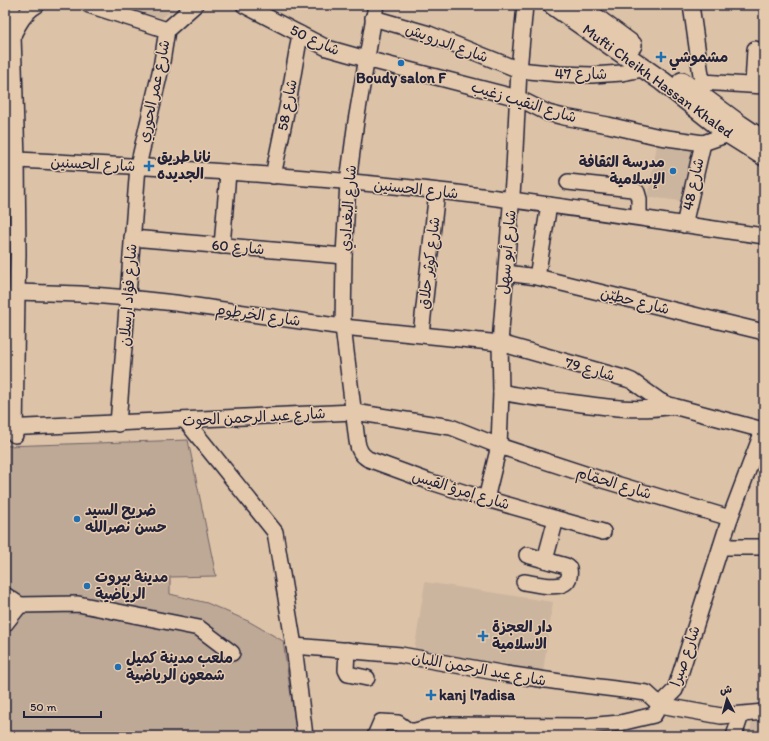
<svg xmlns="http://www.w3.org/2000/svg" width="769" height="741" font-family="Itim,'Playpen Sans Arabic',sans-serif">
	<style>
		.built { fill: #ccb59e }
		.green { fill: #bea896; stroke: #706568 }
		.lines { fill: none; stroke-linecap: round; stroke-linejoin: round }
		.minor-casing { stroke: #22223b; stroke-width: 18 }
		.major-casing { stroke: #22223b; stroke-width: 22 }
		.minor { stroke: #e4c9ac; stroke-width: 15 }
		.major { stroke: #e4c9ac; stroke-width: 19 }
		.poi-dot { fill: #1f6fb2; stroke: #e4c9ac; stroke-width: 1.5 }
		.labels { text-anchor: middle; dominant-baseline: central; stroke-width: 3; stroke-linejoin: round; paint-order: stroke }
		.street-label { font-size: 15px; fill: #22223b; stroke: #e4c9ac }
		.poi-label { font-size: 15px; font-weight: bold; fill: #22223b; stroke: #e4c9ac; text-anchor: start }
	</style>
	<rect width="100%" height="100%" fill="#dcc2a7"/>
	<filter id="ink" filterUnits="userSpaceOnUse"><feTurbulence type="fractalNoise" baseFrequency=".025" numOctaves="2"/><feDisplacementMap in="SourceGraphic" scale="8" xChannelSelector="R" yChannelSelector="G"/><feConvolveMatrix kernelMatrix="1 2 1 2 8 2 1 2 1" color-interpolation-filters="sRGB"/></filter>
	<g filter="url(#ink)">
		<g class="built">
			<polygon points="117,5 178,5 162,18"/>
			<polygon points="658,139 700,145 688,202 648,197"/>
			<polygon points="425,582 553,602 543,672 414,652"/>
			<polygon points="764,714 764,736 749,736 753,717"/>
		</g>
		<polygon class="green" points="188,440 216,576 170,577 170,594 207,603 248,621 283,641 297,736 5,736 5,446"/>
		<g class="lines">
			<g class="minor-casing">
				<g id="minor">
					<polyline points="12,5 17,160 18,254 17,292 15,435"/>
					<polyline points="89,5 167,30"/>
					<polyline points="244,5 327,48 366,59 518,98 548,113 564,117 608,125 660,137 703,143 729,134"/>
					<path d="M376,5L356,121L348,182L344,256L343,327L357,441C358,449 361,455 368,459L428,481L469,494L603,532"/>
					<polyline points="691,5 702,82 704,106"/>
					<polyline points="373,18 429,34 519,70 559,74 592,75 622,73 643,69"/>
					<path d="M13,35C19,23 25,12 37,5"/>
					<polyline points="702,82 764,86"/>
					<polyline points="753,85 755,49"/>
					<path d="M17,160C158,167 299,175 439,191C548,203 656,221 764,236"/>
					<polyline points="273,176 289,98 300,34"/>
					<polyline points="568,182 632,189 637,192 639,199 639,217"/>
					<polyline points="684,225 703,143"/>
					<polyline points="132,238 344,256"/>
					<polyline points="222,246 228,173"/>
					<polyline points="506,273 537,277 764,332"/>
					<polyline points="537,277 549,205"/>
					<polyline points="17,292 80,294 128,298 175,303 343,327 500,343 627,379 632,381 660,401 669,405 763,430"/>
					<polyline points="421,334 437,191"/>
					<path d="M501,392C523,397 545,399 568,402C604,407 637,412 673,406"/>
					<polyline points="185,420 275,532 294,646 305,736"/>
					<polyline points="118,424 138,166 161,68 167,30 195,5"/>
					<polyline points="5,428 354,412 451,427 499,446 606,481 730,518"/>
					<polyline points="486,499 499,446 501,392 500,343 514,169 519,70 525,5"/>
					<polyline points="721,547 764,547"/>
					<polyline points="545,560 556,519"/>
					<path d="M524,582C539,584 574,595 569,568L566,566L527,555"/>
					<polyline points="5,595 20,605 5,624"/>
					<polyline points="20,605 78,604 199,628 232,653"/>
					<polyline points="294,646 401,655 506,674 567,683 647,693 660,705"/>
					<polyline points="347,650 346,670 348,674 367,678"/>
					<polyline points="660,705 721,716 764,712"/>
					<polyline points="375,736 381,722 398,723 409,731 415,731 430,727 448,725 586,726 620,723 654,715 660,705 675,690 730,518 764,428"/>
					<polyline points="734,736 741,715"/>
				</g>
			</g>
			<g class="major-casing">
				<g id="major">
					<polyline points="553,5 662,81 729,134 764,156"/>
					<polyline points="578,5 632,45"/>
					<polyline points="682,82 740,125 764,141"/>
				</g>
			</g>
			<use href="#minor" class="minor"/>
			<use href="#major" class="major"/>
		</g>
	</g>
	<g class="poi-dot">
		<path d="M659 51h4v4h4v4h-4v4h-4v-4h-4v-4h4z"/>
		<circle cx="401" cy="63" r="4"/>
		<path d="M147 160h4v4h4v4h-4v4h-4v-4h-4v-4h4z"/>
		<circle cx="673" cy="171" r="4"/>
		<circle cx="77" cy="519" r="4"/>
		<circle cx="87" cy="586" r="4"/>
		<path d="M481 630h4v4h4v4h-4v4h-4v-4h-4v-4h4z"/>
		<circle cx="118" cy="667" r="4"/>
		<path d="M429 689h4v4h4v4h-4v4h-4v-4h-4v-4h4z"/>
	</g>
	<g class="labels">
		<g class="street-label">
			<text transform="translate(315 40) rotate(25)">شارع 50</text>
			<text transform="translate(447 43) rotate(20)">شارع الدرويش</text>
			<text x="581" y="74">شارع 47</text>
			<text transform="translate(658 81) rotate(36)">Mufti Cheikh Hassan Khaled</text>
			<text transform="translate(154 91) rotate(-78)">شارع عمر الحوري</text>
			<text transform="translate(524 102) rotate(17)">شارع النقيب زغيب</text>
			<text transform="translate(287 105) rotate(-79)">شارع 58</text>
			<text transform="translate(93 164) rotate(3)">شارع الحسنين</text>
			<text transform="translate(693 184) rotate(-77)">شارع 48</text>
			<text transform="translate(416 189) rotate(6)">شارع الحسنين</text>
			<text transform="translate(348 208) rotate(-86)">شارع البغدادي</text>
			<text transform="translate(238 247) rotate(5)">شارع 60</text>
			<text transform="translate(507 252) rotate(-85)">شارع أبو سهل</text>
			<text transform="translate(429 263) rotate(-83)">شارع كوثر حلاق</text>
			<text transform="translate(128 295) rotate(-86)">شارع فؤاد ارسلان</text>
			<text transform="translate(635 301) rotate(14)">شارع حطيّن</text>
			<text transform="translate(258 315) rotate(8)">شارع الخرطوم</text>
			<text transform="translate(590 369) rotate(16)">شارع 79</text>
			<text transform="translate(254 417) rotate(-3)">شارع عبد الرحمن الحوت</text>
			<text transform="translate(614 483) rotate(17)">شارع الحمّام</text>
			<text transform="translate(461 490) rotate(17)">شارع إمرؤ القيس</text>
			<text transform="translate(685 656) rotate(-71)">شارع صبرا</text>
			<text transform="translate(479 669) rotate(10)">شارع عبد الرحمن اللبان</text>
		</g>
		<g class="poi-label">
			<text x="669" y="57">مشموشي</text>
			<text x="401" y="78" text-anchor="middle">Boudy salon F</text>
			<text x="157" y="157">نانا طريق<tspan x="157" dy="17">الجديده</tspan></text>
			<text x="665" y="162" text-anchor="end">مدرسة الثقافة<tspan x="665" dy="17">الإسلامية</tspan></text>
			<text x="85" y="510">ضريح السيد<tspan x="85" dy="17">حسن نصرالله</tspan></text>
			<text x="95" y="577">مدينة بيروت<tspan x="95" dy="17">الرياضية</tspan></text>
			<text x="492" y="627">دار العجزة<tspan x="492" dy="17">الاسلامية</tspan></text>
			<text x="126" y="658">ملعب مدينة كميل<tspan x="126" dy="17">شمعون الرياضية</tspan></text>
			<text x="439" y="695">kanj l7adisa</text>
		</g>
	</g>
	<rect width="769" height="741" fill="none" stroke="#e4c9ac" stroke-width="20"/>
	<rect x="10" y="10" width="749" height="721" fill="none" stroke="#22223b" stroke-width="1.5" filter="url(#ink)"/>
	<g transform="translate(727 699) rotate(354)" stroke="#e4c9ac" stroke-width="3" paint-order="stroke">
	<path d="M0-3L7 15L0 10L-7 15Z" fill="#22223b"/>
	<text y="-6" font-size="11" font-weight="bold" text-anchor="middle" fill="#22223b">ش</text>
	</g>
	<path d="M24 711v6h77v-6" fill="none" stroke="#22223b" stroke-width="2"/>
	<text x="30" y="711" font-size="12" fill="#22223b" stroke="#e4c9ac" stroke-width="3" paint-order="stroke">50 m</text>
</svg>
